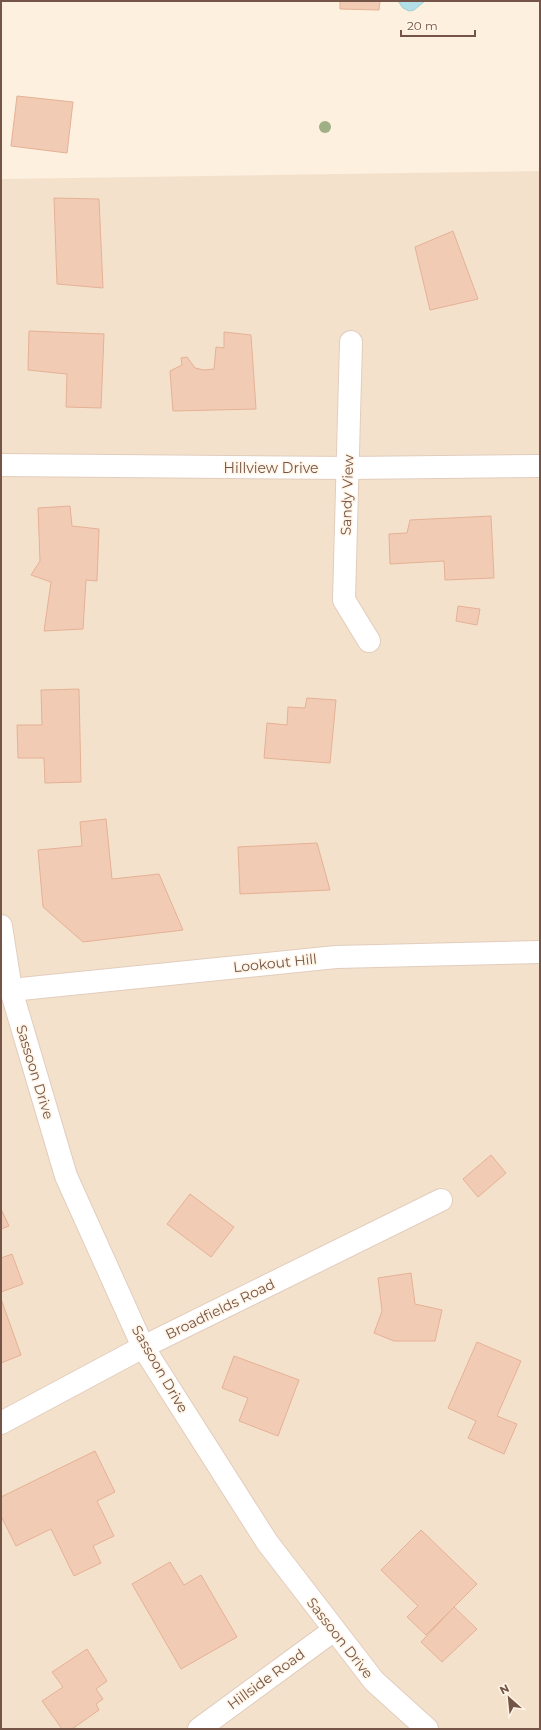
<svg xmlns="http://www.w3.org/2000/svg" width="541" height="1730" font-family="Montserrat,sans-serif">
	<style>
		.residential { fill: #f4e1cc }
		.water { fill: #b3e0e6; stroke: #99d0d8 }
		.building { fill: #f2cbb5; stroke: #e5b195 }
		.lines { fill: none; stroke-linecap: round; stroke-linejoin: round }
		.minor-casing { stroke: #e2cdbd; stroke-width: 24 }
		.minor { stroke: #fff; stroke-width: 22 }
		.tree { fill: #9faf86 }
		.labels { text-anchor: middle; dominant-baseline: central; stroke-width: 3; stroke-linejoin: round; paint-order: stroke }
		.street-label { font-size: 14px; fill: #735446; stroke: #fff4e5 }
	</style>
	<rect width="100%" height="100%" fill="#fdf0de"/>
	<polygon class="residential" points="540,171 540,1729 1,1729 1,179"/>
	<polygon class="water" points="398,1 425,1 414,10 409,11 403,8"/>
	<g class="building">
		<polygon points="340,1 380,1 379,10 340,9"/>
		<polygon points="17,96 73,102 67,153 11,146"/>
		<polygon points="54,198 99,199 103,288 57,284"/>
		<polygon points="453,231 478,299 430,310 415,247"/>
		<polygon points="29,331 104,334 101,408 66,407 67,374 28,370"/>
		<polygon points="224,332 251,335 256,409 173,411 170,371 182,365 181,358 187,357 195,368 204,370 214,369 216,347 224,348"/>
		<polygon points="70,506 72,526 99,529 97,581 86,580 83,629 44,631 51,582 31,575 40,561 38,508"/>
		<polygon points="491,516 494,578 445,580 444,561 390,564 389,534 407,533 410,520"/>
		<polygon points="458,606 480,609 477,625 456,621"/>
		<polygon points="79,689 81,782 45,783 44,758 18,758 17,725 42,725 41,690"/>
		<polygon points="307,698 336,700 330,763 264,758 267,723 287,725 288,707 305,708"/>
		<polygon points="106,819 112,879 159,874 183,930 83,942 43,907 38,850 82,846 80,822"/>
		<polygon points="317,843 330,890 240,894 238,847"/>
		<polygon points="491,1155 506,1173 478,1197 463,1179"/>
		<polygon points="190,1194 234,1227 211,1257 167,1224"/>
		<polygon points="1,1209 9,1226 1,1229"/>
		<polygon points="12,1254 23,1284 1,1292 1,1258"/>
		<polygon points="411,1273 415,1304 442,1310 435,1341 394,1341 374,1333 382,1311 378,1278"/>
		<polygon points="1,1299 21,1355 1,1363"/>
		<polygon points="477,1342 521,1361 497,1416 517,1424 504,1454 468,1438 476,1421 448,1408"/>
		<polygon points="234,1356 299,1380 278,1436 239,1421 248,1398 222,1388"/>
		<polygon points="95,1451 115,1492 97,1501 114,1536 93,1546 101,1563 74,1576 51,1529 16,1546 1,1516 1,1497"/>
		<polygon points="421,1530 477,1584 426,1635 407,1617 418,1606 381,1570"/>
		<polygon points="170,1562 184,1585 201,1575 237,1637 181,1669 132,1584"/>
		<polygon points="454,1607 477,1629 442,1662 421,1642"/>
		<polygon points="87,1649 107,1681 96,1689 103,1699 96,1704 99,1710 72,1729 62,1729 42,1701 63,1687 52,1672"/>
	</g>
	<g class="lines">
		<g class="minor-casing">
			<g id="minor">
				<polyline points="351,342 344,600 369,641"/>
				<polyline points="1,465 348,468 540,466"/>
				<polyline points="1,926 11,990 66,1176 143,1347 267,1542 374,1681 427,1729"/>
				<polyline points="11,990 336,957 540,952"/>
				<polyline points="1,1423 143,1347 441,1200"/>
				<polyline points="199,1729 334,1630"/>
			</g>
		</g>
		<use href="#minor" class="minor"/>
	</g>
	<circle class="tree" cx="325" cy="127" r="6"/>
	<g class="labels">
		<g class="street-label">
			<text x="271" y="468">Hillview Drive</text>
			<text transform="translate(347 495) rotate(-88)">Sandy View</text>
			<text transform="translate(275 963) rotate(-6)">Lookout Hill</text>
			<text transform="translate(35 1072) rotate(73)">Sassoon Drive</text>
			<text transform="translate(220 1309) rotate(-26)">Broadfields Road</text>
			<text transform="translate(160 1369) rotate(60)">Sassoon Drive</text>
			<text transform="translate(340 1638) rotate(52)">Sassoon Drive</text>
			<text transform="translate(266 1679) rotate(-36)">Hillside Road</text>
		</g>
	</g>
	<rect width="541" height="1730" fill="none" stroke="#735446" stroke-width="4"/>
	<g transform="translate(509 1698) rotate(333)" stroke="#fff4e5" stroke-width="3" paint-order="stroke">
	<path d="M0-3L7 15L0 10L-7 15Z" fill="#735446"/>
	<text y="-6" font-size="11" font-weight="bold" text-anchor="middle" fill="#735446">N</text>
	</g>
	<path d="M401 30v6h74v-6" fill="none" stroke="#735446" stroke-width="2"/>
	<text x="407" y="30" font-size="12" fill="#735446" stroke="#fff4e5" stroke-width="3" paint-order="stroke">20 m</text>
</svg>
